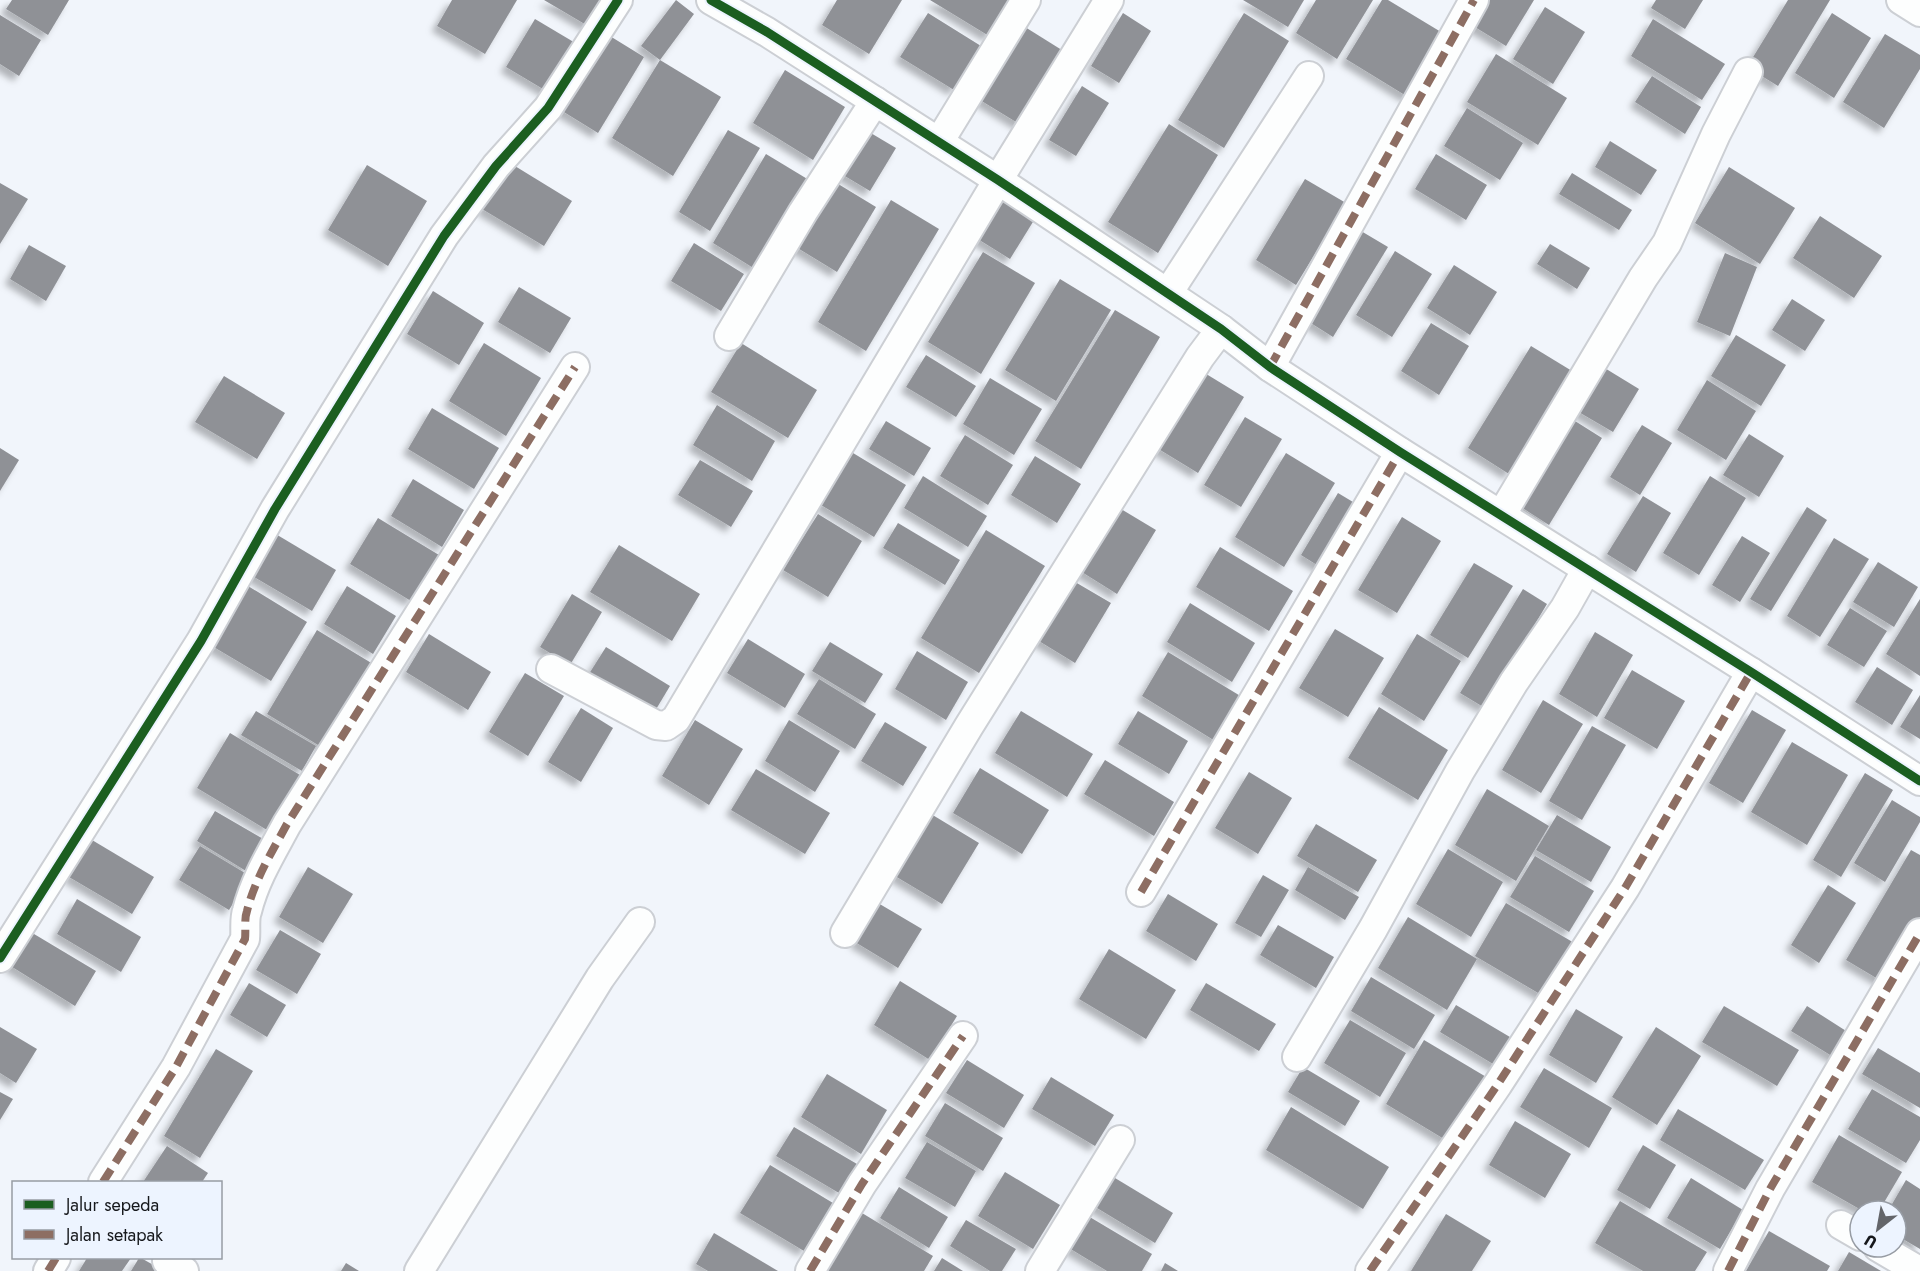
<svg xmlns="http://www.w3.org/2000/svg" width="1920" height="1271" font-family="Jost,sans-serif">
	<style>
		.building { fill: #8f9196; filter: url(#shadow) }
		.lines { fill: none; stroke-linecap: round; stroke-linejoin: round }
		.street-casing { stroke: #cccfd4; stroke-width: 32 }
		.street { stroke: #fdfefe; stroke-width: 28 }
		.quiet { stroke: #8d6e63; stroke-width: 8; stroke-dasharray: 15 8; stroke-linecap: butt }
		.cycleway-casing { stroke: #edf4ff; stroke-width: 13 }
		.cycleway { stroke: #1b5e20; stroke-width: 9 }
	</style>
	<defs>
		<filter id="shadow"><feDropShadow dx="-5.5" dy="5.5" stdDeviation="3" flood-color="#0004"/></filter>
	</defs>
	<rect width="100%" height="100%" fill="#f1f5fb"/>
	<g class="building">
		<polygon points="12,0 69,0 48,35 6,9"/>
		<polygon points="452,0 517,0 485,54 437,26"/>
		<polygon points="544,0 604,0 588,26"/>
		<polygon points="676,0 694,14 660,60 641,46"/>
		<polygon points="837,0 902,0 869,54 822,25"/>
		<polygon points="930,0 1012,0 989,36"/>
		<polygon points="1243,0 1304,0 1288,27"/>
		<polygon points="1316,0 1373,0 1337,59 1296,33"/>
		<polygon points="1382,0 1388,0 1446,35 1408,97 1346,59"/>
		<polygon points="1479,0 1534,0 1506,46 1465,21"/>
		<polygon points="1656,0 1703,0 1685,29 1651,8"/>
		<polygon points="1788,0 1830,0 1778,86 1747,67"/>
		<polygon points="1545,7 1585,32 1553,84 1513,59"/>
		<polygon points="928,13 981,46 954,90 900,57"/>
		<polygon points="1123,13 1151,31 1119,83 1091,66"/>
		<polygon points="1244,13 1289,41 1224,148 1178,120"/>
		<polygon points="1832,13 1871,38 1834,98 1795,73"/>
		<polygon points="0,15 41,40 19,76 0,64"/>
		<polygon points="535,19 577,44 548,92 506,67"/>
		<polygon points="1653,19 1725,64 1702,100 1631,56"/>
		<polygon points="1025,27 1065,52 1021,125 980,100"/>
		<polygon points="605,33 644,57 598,133 559,109"/>
		<polygon points="1885,34 1920,55 1920,69 1884,128 1843,102"/>
		<polygon points="1496,54 1567,98 1538,145 1467,102"/>
		<polygon points="660,60 721,97 673,176 612,138"/>
		<polygon points="785,70 845,107 813,160 753,123"/>
		<polygon points="1652,76 1701,107 1685,134 1635,102"/>
		<polygon points="1082,86 1109,103 1076,156 1049,140"/>
		<polygon points="1467,108 1523,143 1500,180 1444,146"/>
		<polygon points="1169,124 1218,155 1158,253 1108,222"/>
		<polygon points="864,129 896,148 870,191 838,172"/>
		<polygon points="728,130 760,148 710,231 679,212"/>
		<polygon points="1610,141 1657,170 1641,195 1595,167"/>
		<polygon points="766,154 809,180 755,269 713,243"/>
		<polygon points="1436,154 1487,185 1466,220 1415,189"/>
		<polygon points="510,163 572,201 544,246 482,209"/>
		<polygon points="367,165 427,201 388,266 328,230"/>
		<polygon points="1729,167 1795,208 1760,264 1695,223"/>
		<polygon points="1572,173 1632,210 1619,230 1559,194"/>
		<polygon points="830,179 876,207 837,272 791,244"/>
		<polygon points="1305,179 1346,203 1296,285 1256,260"/>
		<polygon points="0,183 28,199 0,244"/>
		<polygon points="999,194 1036,217 1010,259 973,236"/>
		<polygon points="891,200 939,229 866,351 818,322"/>
		<polygon points="1820,216 1882,256 1854,298 1793,258"/>
		<polygon points="1361,231 1388,247 1333,337 1306,320"/>
		<polygon points="694,243 744,274 721,311 671,281"/>
		<polygon points="1550,244 1590,268 1577,289 1537,264"/>
		<polygon points="29,245 66,266 46,301 10,279"/>
		<polygon points="1395,251 1432,274 1392,337 1356,315"/>
		<polygon points="983,252 1035,283 981,374 928,342"/>
		<polygon points="1725,253 1757,267 1730,336 1697,322"/>
		<polygon points="1454,265 1497,292 1470,335 1427,308"/>
		<polygon points="1060,279 1111,310 1056,401 1005,370"/>
		<polygon points="519,287 571,318 550,353 498,322"/>
		<polygon points="433,291 484,323 459,365 407,334"/>
		<polygon points="1792,299 1825,320 1805,351 1772,330"/>
		<polygon points="1115,310 1160,337 1081,469 1035,441"/>
		<polygon points="1431,323 1469,346 1439,395 1401,371"/>
		<polygon points="1736,335 1786,365 1761,406 1711,376"/>
		<polygon points="484,343 541,378 506,436 449,401"/>
		<polygon points="741,343 817,390 788,438 711,392"/>
		<polygon points="1531,346 1572,371 1509,474 1468,448"/>
		<polygon points="926,355 976,386 956,417 906,387"/>
		<polygon points="1603,367 1639,389 1613,432 1577,411"/>
		<polygon points="1198,369 1244,397 1198,473 1152,445"/>
		<polygon points="224,376 285,413 257,459 195,422"/>
		<polygon points="990,378 1042,409 1014,455 963,424"/>
		<polygon points="1707,380 1756,411 1726,460 1677,430"/>
		<polygon points="717,405 775,441 752,481 693,445"/>
		<polygon points="432,408 499,448 474,489 408,449"/>
		<polygon points="1245,417 1282,439 1241,507 1204,485"/>
		<polygon points="886,421 931,448 914,476 869,449"/>
		<polygon points="1575,421 1602,438 1549,525 1521,507"/>
		<polygon points="1642,425 1672,443 1640,495 1610,477"/>
		<polygon points="1749,434 1784,456 1759,497 1723,475"/>
		<polygon points="965,435 1013,465 988,505 940,476"/>
		<polygon points="0,448 19,460 0,491"/>
		<polygon points="853,453 906,485 874,537 821,505"/>
		<polygon points="1286,453 1335,483 1284,567 1235,537"/>
		<polygon points="1035,456 1081,484 1057,523 1011,495"/>
		<polygon points="700,460 753,491 731,527 678,495"/>
		<polygon points="923,476 987,516 968,547 904,508"/>
		<polygon points="1710,476 1746,498 1699,575 1663,553"/>
		<polygon points="413,479 464,510 442,547 391,516"/>
		<polygon points="1338,493 1363,508 1325,570 1301,555"/>
		<polygon points="1643,496 1671,513 1636,572 1607,554"/>
		<polygon points="1116,506 1156,530 1117,594 1077,569"/>
		<polygon points="1807,507 1827,520 1771,611 1750,599"/>
		<polygon points="818,514 862,541 828,597 783,570"/>
		<polygon points="1402,517 1441,541 1397,613 1358,590"/>
		<polygon points="378,518 439,555 411,601 350,564"/>
		<polygon points="898,523 960,560 945,585 883,548"/>
		<polygon points="986,530 1045,566 979,673 921,638"/>
		<polygon points="274,533 336,570 312,611 249,574"/>
		<polygon points="1742,536 1770,553 1740,602 1712,585"/>
		<polygon points="1834,538 1869,559 1820,637 1787,616"/>
		<polygon points="619,545 700,594 672,641 590,592"/>
		<polygon points="1220,547 1293,591 1269,631 1196,587"/>
		<polygon points="1878,562 1918,587 1894,627 1853,602"/>
		<polygon points="1474,563 1513,586 1468,658 1430,635"/>
		<polygon points="1070,579 1111,603 1075,663 1034,638"/>
		<polygon points="248,586 307,622 271,681 212,646"/>
		<polygon points="347,586 396,616 373,654 324,624"/>
		<polygon points="1523,589 1547,604 1485,708 1460,693"/>
		<polygon points="572,594 602,612 570,665 540,647"/>
		<polygon points="1920,599 1920,676 1886,654"/>
		<polygon points="1190,603 1255,643 1232,682 1167,642"/>
		<polygon points="1850,608 1887,631 1864,667 1827,645"/>
		<polygon points="1335,629 1384,658 1348,717 1299,688"/>
		<polygon points="317,630 373,664 323,748 267,714"/>
		<polygon points="1595,632 1633,655 1597,717 1559,694"/>
		<polygon points="429,634 491,672 468,710 406,672"/>
		<polygon points="1417,634 1461,661 1424,721 1381,694"/>
		<polygon points="748,639 805,674 785,708 727,673"/>
		<polygon points="830,642 883,674 865,703 812,671"/>
		<polygon points="606,647 670,686 652,716 587,677"/>
		<polygon points="917,651 968,682 946,720 895,689"/>
		<polygon points="1168,652 1247,700 1220,744 1142,696"/>
		<polygon points="1877,667 1913,690 1892,725 1855,702"/>
		<polygon points="1632,670 1685,701 1657,749 1604,718"/>
		<polygon points="525,673 564,696 528,756 489,732"/>
		<polygon points="819,679 876,714 855,749 797,714"/>
		<polygon points="1920,695 1920,739 1900,727"/>
		<polygon points="1543,700 1583,724 1541,793 1502,770"/>
		<polygon points="1379,707 1448,750 1418,800 1348,758"/>
		<polygon points="581,708 613,728 581,782 548,762"/>
		<polygon points="1752,710 1786,730 1743,803 1709,783"/>
		<polygon points="256,711 316,746 302,771 241,735"/>
		<polygon points="1021,711 1093,754 1067,797 995,753"/>
		<polygon points="1138,711 1188,741 1169,774 1118,744"/>
		<polygon points="695,720 743,749 709,805 662,776"/>
		<polygon points="789,720 840,751 815,792 765,761"/>
		<polygon points="885,722 927,747 903,786 861,761"/>
		<polygon points="1592,726 1626,745 1582,820 1549,801"/>
		<polygon points="230,733 300,775 267,830 197,788"/>
		<polygon points="1792,742 1848,775 1807,845 1751,812"/>
		<polygon points="1105,760 1174,802 1154,836 1084,794"/>
		<polygon points="980,768 1049,810 1022,854 953,813"/>
		<polygon points="756,769 830,813 805,854 731,810"/>
		<polygon points="1249,772 1292,798 1258,854 1215,828"/>
		<polygon points="1865,773 1893,790 1841,877 1813,860"/>
		<polygon points="1487,789 1549,826 1516,881 1455,845"/>
		<polygon points="1892,800 1920,817 1920,822 1885,882 1854,863"/>
		<polygon points="215,811 265,840 246,871 197,841"/>
		<polygon points="931,814 979,843 942,904 895,876"/>
		<polygon points="1557,815 1611,847 1591,882 1536,850"/>
		<polygon points="1316,824 1377,860 1358,892 1297,856"/>
		<polygon points="92,840 154,877 132,914 69,877"/>
		<polygon points="200,846 250,876 229,910 179,880"/>
		<polygon points="1448,849 1503,882 1471,937 1416,904"/>
		<polygon points="1911,850 1920,855 1920,919 1883,982 1846,960"/>
		<polygon points="1535,856 1594,891 1569,932 1510,897"/>
		<polygon points="308,867 353,894 323,943 279,917"/>
		<polygon points="1308,867 1359,897 1345,920 1295,890"/>
		<polygon points="1263,875 1289,890 1261,937 1235,923"/>
		<polygon points="1828,885 1856,903 1819,963 1791,945"/>
		<polygon points="1168,894 1218,924 1196,961 1146,931"/>
		<polygon points="77,899 141,937 121,972 57,934"/>
		<polygon points="878,903 922,929 898,968 855,942"/>
		<polygon points="1506,903 1576,944 1545,997 1475,956"/>
		<polygon points="1408,917 1477,959 1447,1010 1378,968"/>
		<polygon points="1278,925 1334,957 1316,988 1260,955"/>
		<polygon points="280,930 321,954 297,994 256,970"/>
		<polygon points="29,931 96,971 75,1006 9,965"/>
		<polygon points="1109,949 1176,990 1146,1039 1079,999"/>
		<polygon points="1371,977 1435,1015 1414,1049 1351,1011"/>
		<polygon points="900,981 957,1016 930,1060 874,1025"/>
		<polygon points="249,983 286,1005 267,1037 230,1015"/>
		<polygon points="1206,983 1276,1024 1259,1051 1190,1010"/>
		<polygon points="1456,1005 1515,1040 1498,1067 1440,1032"/>
		<polygon points="1724,1006 1799,1050 1777,1086 1702,1042"/>
		<polygon points="1807,1006 1854,1036 1840,1061 1791,1031"/>
		<polygon points="1576,1009 1623,1037 1596,1083 1549,1055"/>
		<polygon points="1350,1020 1406,1053 1380,1097 1324,1063"/>
		<polygon points="0,1027 37,1049 16,1083 0,1073"/>
		<polygon points="1656,1027 1701,1056 1657,1125 1612,1097"/>
		<polygon points="1424,1040 1488,1078 1449,1142 1386,1104"/>
		<polygon points="1878,1048 1920,1073 1920,1108 1862,1074"/>
		<polygon points="216,1049 253,1071 200,1158 164,1136"/>
		<polygon points="967,1060 1024,1095 1004,1128 946,1093"/>
		<polygon points="1303,1067 1360,1101 1345,1126 1288,1092"/>
		<polygon points="1544,1068 1612,1108 1589,1148 1520,1107"/>
		<polygon points="827,1074 887,1110 861,1154 801,1117"/>
		<polygon points="1051,1077 1114,1115 1095,1146 1032,1109"/>
		<polygon points="1872,1089 1920,1117 1920,1140 1906,1163 1848,1129"/>
		<polygon points="0,1092 13,1099 0,1120"/>
		<polygon points="945,1103 1003,1138 983,1171 925,1136"/>
		<polygon points="1291,1107 1389,1167 1363,1209 1266,1150"/>
		<polygon points="1678,1109 1764,1160 1745,1190 1660,1140"/>
		<polygon points="1515,1121 1571,1154 1545,1198 1489,1165"/>
		<polygon points="794,1127 857,1164 839,1193 776,1156"/>
		<polygon points="1839,1135 1902,1172 1879,1211 1863,1211 1812,1182"/>
		<polygon points="927,1142 976,1171 955,1207 905,1178"/>
		<polygon points="1643,1145 1676,1165 1650,1209 1617,1190"/>
		<polygon points="167,1146 208,1173 202,1182 143,1182"/>
		<polygon points="770,1165 833,1203 804,1251 740,1213"/>
		<polygon points="1005,1172 1060,1205 1033,1249 978,1216"/>
		<polygon points="1110,1175 1173,1213 1155,1243 1092,1205"/>
		<polygon points="1691,1178 1743,1210 1720,1249 1667,1218"/>
		<polygon points="1906,1180 1920,1189 1920,1249 1896,1235 1896,1211 1888,1211"/>
		<polygon points="899,1187 948,1217 929,1248 880,1218"/>
		<polygon points="1620,1201 1707,1252 1695,1271 1643,1271 1595,1243"/>
		<polygon points="862,1213 933,1256 924,1271 827,1271"/>
		<polygon points="1446,1214 1491,1241 1472,1271 1411,1271"/>
		<polygon points="1088,1216 1152,1254 1142,1271 1107,1271 1069,1248"/>
		<polygon points="966,1220 1016,1249 1002,1271 990,1271 950,1246"/>
		<polygon points="1769,1231 1830,1266 1827,1271 1746,1271"/>
		<polygon points="714,1233 778,1271 708,1271 696,1264"/>
		<polygon points="1849,1252 1881,1271 1838,1271"/>
		<polygon points="87,1258 131,1258 122,1271 79,1271"/>
		<polygon points="139,1258 141,1258 164,1271 131,1271"/>
		<polygon points="942,1258 963,1271 934,1271"/>
		<polygon points="346,1263 359,1271 341,1271"/>
		<polygon points="1165,1263 1178,1271 1161,1271"/>
	</g>
	<g class="lines">
		<g class="street-casing">
			<g id="street">
				<polyline points="711,0 767,32 998,180 1221,329 1270,367 1400,452 1751,672 1920,781"/>
				<polyline points="1901,0 1920,12"/>
				<polyline points="939,142 1026,0"/>
				<polyline points="1168,293 1309,76"/>
				<polyline points="729,336 803,212 875,101"/>
				<polyline points="1270,367 1474,0"/>
				<polyline points="1502,514 1643,278 1667,243 1716,134 1748,72"/>
				<polyline points="551,669 656,725 666,726 676,719 998,180 1109,0"/>
				<polyline points="1141,892 1400,452"/>
				<polyline points="845,933 969,726 1200,357 1221,329"/>
				<polyline points="0,958 201,641 275,509 444,236 496,166 548,108 618,0"/>
				<polyline points="1297,1057 1373,929 1460,771 1514,682 1565,608 1587,569"/>
				<path d="M103,1182L176,1067L245,939C246,930 244,919 247,911C255,879 272,852 287,824L575,367"/>
				<polyline points="1841,1225 1860,1236"/>
				<polyline points="1878,1247 1919,1271"/>
				<polyline points="167,1261 184,1271"/>
				<polyline points="48,1271 56,1258"/>
				<polyline points="419,1271 600,978 640,922"/>
				<polyline points="810,1271 862,1184 963,1036"/>
				<polyline points="1040,1271 1120,1140"/>
				<polyline points="1370,1271 1498,1084 1625,888 1751,672"/>
				<polyline points="1728,1271 1770,1189 1920,933"/>
			</g>
		</g>
		<use href="#street" class="street"/>
		<g class="quiet">
			<polyline points="1270,367 1474,0"/>
			<polyline points="1141,892 1400,452"/>
			<path d="M103,1182L176,1067L245,939C246,930 244,919 247,911C255,879 272,852 287,824L575,367"/>
			<polyline points="48,1271 56,1258"/>
			<polyline points="810,1271 862,1184 963,1036"/>
			<polyline points="1370,1271 1498,1084 1625,888 1751,672"/>
			<polyline points="1728,1271 1770,1189 1920,933"/>
		</g>
		<g class="cycleway-casing">
			<g id="cycleway">
				<polyline points="711,0 767,32 998,180 1221,329 1270,367 1400,452 1751,672 1920,781"/>
				<polyline points="0,958 201,641 275,509 444,236 496,166 548,108 618,0"/>
			</g>
		</g>
		<use href="#cycleway" class="cycleway"/>
	</g>
	<rect x="12" y="1181" width="210" height="78" fill="#edf4ff" stroke="#979ca4" stroke-width="1.5"/>
	<rect x="24" y="1200" width="30" height="9" fill="#1b5e20" stroke="#979ca4" stroke-width="1.5"/>
	<text x="66" y="1211" font-size="18" fill="#16181c">Jalur sepeda</text>
	<rect x="24" y="1230" width="30" height="9" fill="#8d6e63" stroke="#979ca4" stroke-width="1.5"/>
	<text x="66" y="1241" font-size="18" fill="#16181c">Jalan setapak</text>
	<g transform="translate(1878 1229) rotate(211)"><circle r="28" fill="#edf4ff" stroke="#979ca4" stroke-width="1.5"/>
	<path d="M0-4.5L10 22L0 15L-10 22Z" fill="#63656a"/>
	<text y="-9" font-size="16" font-weight="bold" text-anchor="middle" fill="#16181c">U</text>
	</g>
</svg>
